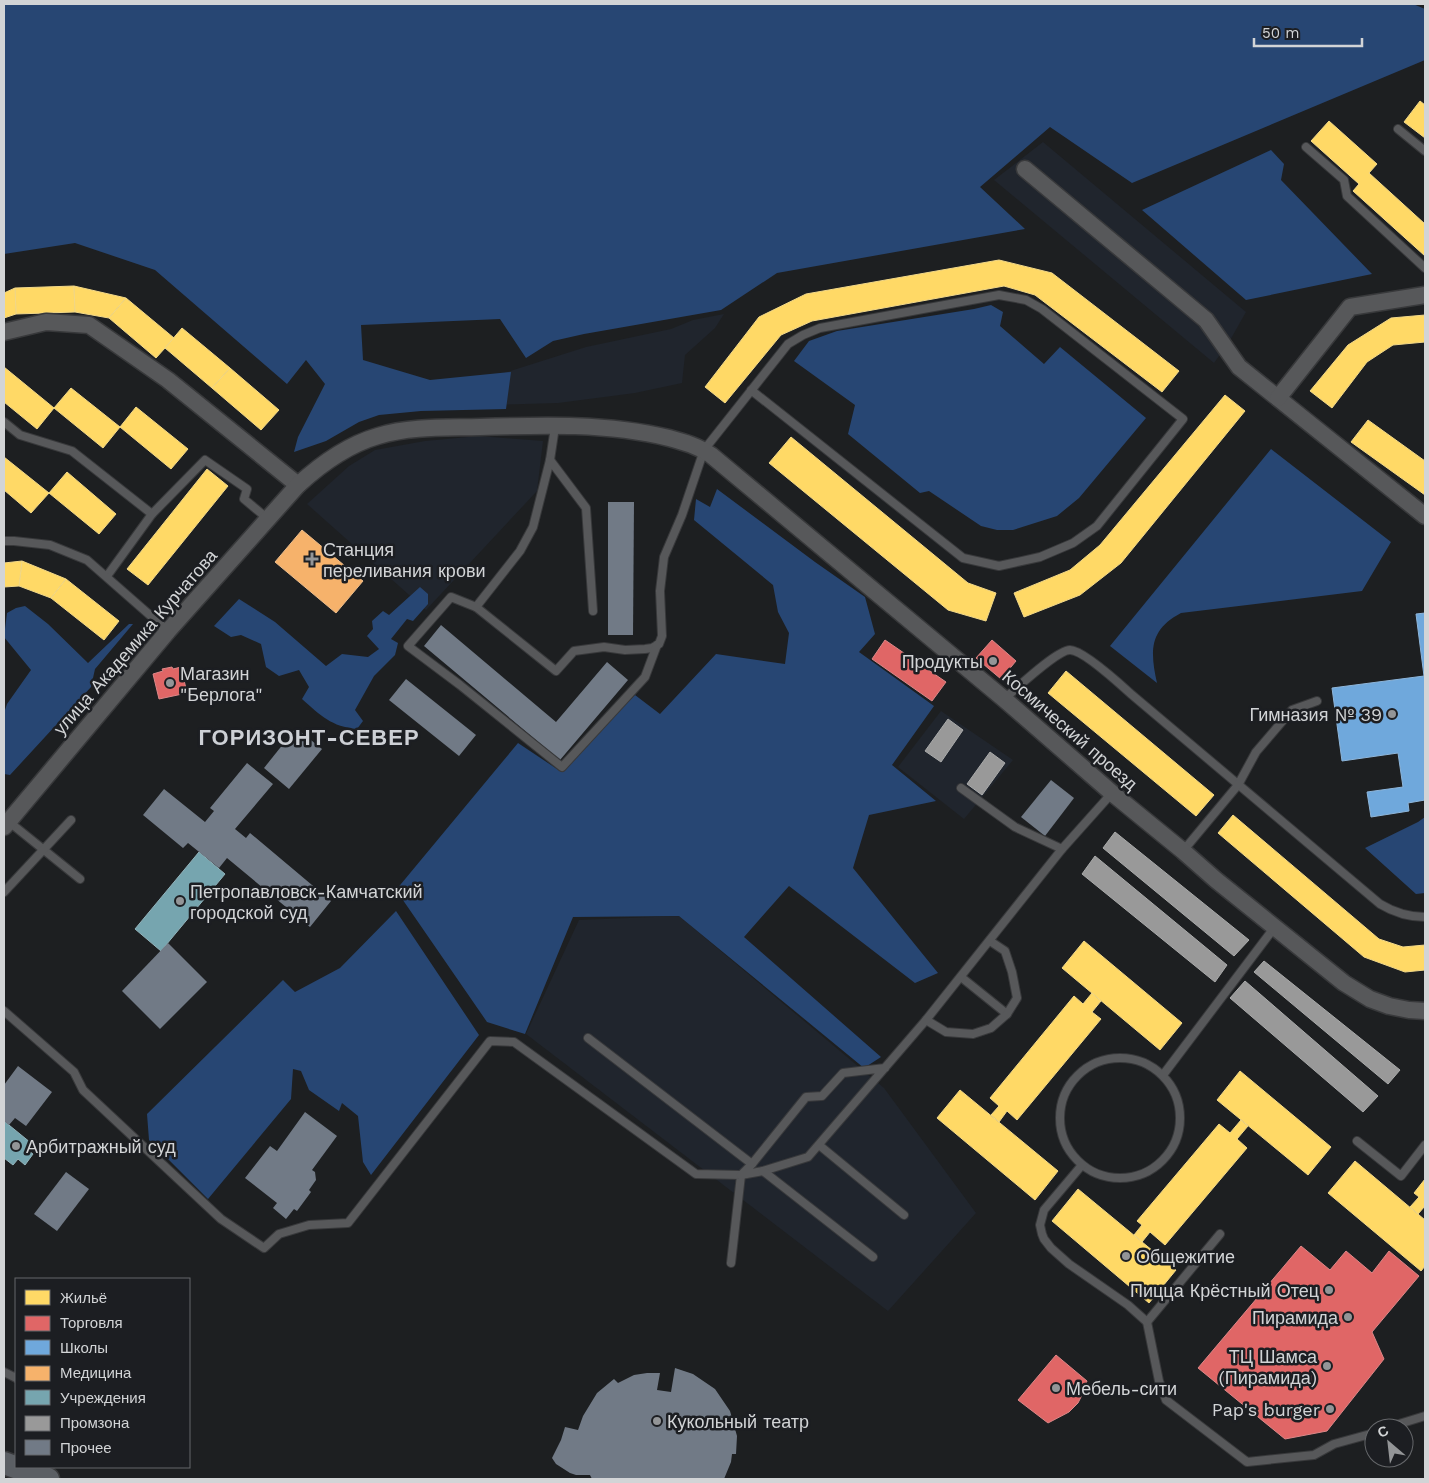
<svg xmlns="http://www.w3.org/2000/svg" width="1429" height="1483" font-family="'Work Sans',sans-serif">
	<style>
		.built { fill: #20252d }
		.forest { fill: #274673 }
		.homes { fill: #ffd966; stroke: #f2d888 }
		.shops { fill: #e06666; stroke: #dc8788 }
		.schools { fill: #6fa8dc; stroke: #8db5da }
		.health { fill: #f6b26b; stroke: #ebbc8b }
		.public { fill: #76a5af; stroke: #92b3bb }
		.industry { fill: #999; stroke: #aaabab }
		.building { fill: #717a86 }
		.lines { fill: none; stroke-linecap: round; stroke-linejoin: round }
		.service-casing { stroke: #38393b; stroke-width: 10 }
		.minor-casing { stroke: #38393b; stroke-width: 19 }
		.secondary-casing { stroke: #38393b; stroke-width: 25 }
		.service { stroke: #57585a; stroke-width: 8 }
		.minor { stroke: #57585a; stroke-width: 16 }
		.secondary { stroke: #5b5f64; stroke-width: 22 }
		.poi-dot { fill: #939597; stroke: #1c1e22; stroke-width: 2 }
		.labels { text-anchor: middle; dominant-baseline: central; stroke-width: 5; stroke-linejoin: round; paint-order: stroke }
		.poi-label { font-size: 18px; fill: #d2d4d6; stroke: #1c1e22; text-anchor: start }
		.street-label { font-size: 18px; fill: #d2d4d6; stroke: #1c1e22 }
		.district-label { font-size: 22px; font-weight: bold; letter-spacing: 1px; fill: #cdd0d5; stroke: #1c1e22 }
	</style>
	<rect width="100%" height="100%" fill="#1d1f21"/>
	<g class="built">
		<polygon points="1043,142 1246,312 1229,342 1214,363 994,180"/>
		<polygon points="724,314 715,328 685,355 682,383 635,393 558,403 431,407 432,396 586,347 671,329 693,320"/>
		<polygon points="479,436 543,441 537,491 426,610 307,504 349,466 375,450 425,441"/>
		<polygon points="941,711 1013,760 964,819 898,767"/>
		<polygon points="679,916 884,1088 976,1213 888,1311 526,1034 579,920"/>
	</g>
	<g class="forest">
		<polygon points="4,4 1413,4 1425,9 1425,60 1132,183 1050,127 980,187 1025,229 777,273 721,310 584,334 553,341 526,358 500,319 361,325 363,360 430,380 511,372 506,409 421,411 379,415 359,422 326,441 294,452 298,437 325,384 306,360 287,384 155,270 75,243 4,254"/>
		<polygon points="1271,150 1284,164 1281,180 1372,274 1246,300 1142,210"/>
		<polygon points="991,305 1003,312 1000,326 1044,364 1060,347 1146,418 1079,498 1057,516 1013,530 997,530 981,526 929,491 920,493 848,434 855,405 794,361 809,341 837,331 974,309"/>
		<path d="M1271,449L1391,542L1362,591L1181,613C1149,630 1150,651 1157,683L1110,646Z"/>
		<polygon points="717,489 815,562 865,597 875,634 859,652 934,706 892,765 936,801 869,815 853,868 938,973 915,983 789,886 744,937 881,1057 864,1068 679,916 573,917 525,1034 487,1022 396,890 518,743 560,771 635,695 660,714 716,654 785,664 789,633 778,612 773,585 694,520 696,499 710,507"/>
		<path d="M420,587L428,594V604L413,621L407,619L391,639L398,643L395,655L374,676L355,710L363,721L357,729C332,727 320,715 302,699L309,687L299,670L279,676L266,667L261,644L241,635L231,637L214,626L239,599L275,622L326,666L342,654L368,657L379,649L367,636L373,629L372,621L383,611L389,615Z"/>
		<polygon points="25,606 48,624 88,663 129,624 133,624 95,669 91,687 10,775 4,774 4,713 7,704 31,670 4,637 7,613 16,608"/>
		<polygon points="1425,817 1425,893 1416,894 1365,848 1418,822"/>
		<polygon points="396,911 479,1035 371,1175 363,1162 358,1116 342,1103 339,1111 309,1090 301,1071 293,1069 291,1099 208,1199 149,1140 147,1114 283,980 295,992 340,968"/>
	</g>
	<g class="homes">
		<polygon points="1420,101 1425,105 1425,138 1404,122"/>
		<polygon points="1329,121 1377,164 1369,173 1425,224 1425,256 1353,191 1359,184 1311,141"/>
		<polygon points="999,260 1052,273 1179,371 1162,392 1035,295 1004,286 812,321 781,335 725,403 705,387 759,317 806,294"/>
		<polygon points="74,286 75,312 16,314 15,288"/>
		<polygon points="74,286 126,298 109,318 75,312"/>
		<polygon points="15,288 16,314 4,318 4,293"/>
		<polygon points="126,298 174,338 156,358 109,318"/>
		<polygon points="1425,315 1425,342 1393,345 1367,362 1332,408 1310,391 1348,345 1391,318"/>
		<polygon points="182,328 230,368 212,388 165,348"/>
		<polygon points="4,367 54,408 37,429 4,402"/>
		<polygon points="230,368 279,410 261,430 212,388"/>
		<polygon points="71,388 120,427 103,448 54,408"/>
		<polygon points="1225,395 1245,411 1121,563 1080,595 1024,617 1014,593 1070,570 1100,545"/>
		<polygon points="136,407 188,449 171,469 120,427"/>
		<polygon points="1368,420 1425,461 1425,495 1351,442"/>
		<polygon points="791,437 968,583 996,593 986,621 948,610 769,463"/>
		<polygon points="4,457 49,493 31,513 4,490"/>
		<polygon points="207,469 228,486 148,585 127,569"/>
		<polygon points="67,472 116,514 99,534 49,493"/>
		<polygon points="22,561 66,579 51,598 19,586"/>
		<polygon points="22,561 19,586 4,587 4,563"/>
		<polygon points="66,579 119,621 104,640 51,598"/>
		<polygon points="1066,671 1214,795 1196,816 1048,693"/>
		<polygon points="1233,815 1379,939 1403,947 1425,945 1425,970 1405,972 1364,957 1218,833"/>
		<polygon points="1084,941 1182,1023 1160,1050 1062,968"/>
		<polygon points="1092,993 1101,1001 1092,1012 1101,1019 1017,1120 1007,1111 999,1122 991,1115 999,1106 990,1098 1074,996 1083,1004"/>
		<polygon points="1240,1071 1331,1147 1308,1175 1217,1100"/>
		<polygon points="960,1090 1058,1171 1035,1200 937,1118"/>
		<polygon points="1241,1120 1248,1126 1237,1139 1247,1148 1165,1245 1150,1232 1142,1242 1134,1235 1142,1225 1137,1221 1219,1124 1230,1133"/>
		<polygon points="1355,1161 1425,1220 1425,1266 1421,1271 1328,1193"/>
		<polygon points="1425,1179 1425,1206 1418,1214 1410,1207 1419,1197 1414,1193"/>
		<polygon points="1078,1189 1176,1270 1149,1303 1052,1221"/>
	</g>
	<g class="shops">
		<polygon points="885,640 946,682 932,701 872,659"/>
		<polygon points="992,640 1016,661 1001,679 976,658"/>
		<polygon points="172,667 173,669 181,667 187,693 159,699 153,674 163,671 162,669"/>
		<polygon points="1301,1246 1330,1270 1346,1251 1372,1273 1389,1251 1419,1276 1372,1332 1384,1359 1327,1431 1285,1439 1198,1368"/>
		<polygon points="1056,1355 1087,1381 1082,1395 1078,1403 1069,1412 1048,1423 1018,1400"/>
	</g>
	<polygon class="schools" points="1425,613 1425,800 1408,803 1409,811 1371,817 1367,792 1403,787 1398,753 1342,761 1332,688 1424,676 1416,614"/>
	<polygon class="health" points="302,530 363,581 336,613 275,562"/>
	<g class="public">
		<polygon points="199,852 225,874 161,951 135,929"/>
		<polygon points="4,1121 31,1143 26,1149 33,1154 25,1165 18,1159 13,1165 4,1158"/>
	</g>
	<g class="industry">
		<polygon points="948,719 963,730 941,762 925,751"/>
		<polygon points="990,752 1005,763 982,795 967,784"/>
		<polygon points="1115,832 1249,940 1234,956 1103,848"/>
		<polygon points="1095,856 1227,965 1215,982 1082,874"/>
		<polygon points="1264,961 1400,1070 1388,1084 1254,972"/>
		<polygon points="1245,981 1378,1096 1363,1112 1230,998"/>
	</g>
	<g class="building">
		<polygon points="608,502 634,502 633,635 608,635"/>
		<polygon points="441,625 556,722 607,662 628,680 560,760 424,646"/>
		<polygon points="406,679 476,735 459,756 389,700"/>
		<polygon points="296,728 322,749 289,789 264,768"/>
		<polygon points="247,763 273,784 235,829 246,838 250,833 331,901 310,927 227,858 219,868 188,843 183,848 143,815 164,789 205,822 214,811 210,808"/>
		<polygon points="1051,780 1074,798 1045,836 1021,817"/>
		<polygon points="168,943 207,982 160,1029 122,991"/>
		<polygon points="18,1066 52,1092 26,1126 15,1118 9,1125 4,1121 4,1085"/>
		<polygon points="305,1112 337,1136 312,1170 315,1172 316,1180 309,1190 311,1192 297,1211 294,1209 286,1219 273,1208 277,1203 245,1178 270,1146 277,1151"/>
		<polygon points="66,1172 89,1189 57,1231 34,1214"/>
		<polygon points="675,1368 693,1374 715,1389 730,1411 737,1436 736,1454 732,1454 731,1462 724,1479 592,1479 590,1475 576,1475 570,1473 556,1464 552,1458 561,1440 565,1427 578,1430 583,1416 597,1393 614,1379 618,1383 634,1375 647,1373 660,1373 657,1390 671,1392"/>
	</g>
	<g class="lines">
		<g class="service-casing">
			<g id="service">
				<polyline points="1398,129 1425,151"/>
				<polyline points="1306,147 1344,180 1347,196 1425,268"/>
				<polyline points="4,422 20,435 72,451 152,514 107,576"/>
				<polyline points="555,427 550,460 533,527 520,551 476,607 556,671 574,651 604,647 625,650 645,649 652,648 659,644 662,636 660,591 664,557 682,515 704,450 788,344 803,335 820,328 999,295 1026,300 1042,309 1183,419 1097,526 1073,543 1040,557 999,566 963,558 751,390"/>
				<polyline points="550,460 586,508 593,611"/>
				<polyline points="152,514 205,460 247,489 244,499 268,519"/>
				<polyline points="4,541 14,541 50,545 87,560 168,631"/>
				<polyline points="476,607 451,597 408,646 460,685 562,767 645,677 657,645"/>
				<path d="M1004,699C1016,689 1057,650 1070,650C1083,650 1120,684 1131,694C1214,764 1297,834 1380,904C1395,913 1408,917 1425,917"/>
				<polyline points="961,788 1015,827 1062,849 1112,793"/>
				<polyline points="8,821 80,879"/>
				<polyline points="1183,851 1238,785 1256,752 1292,710 1317,701"/>
				<polyline points="4,892 71,820"/>
				<polyline points="961,977 1007,1014"/>
				<polyline points="4,1011 74,1072 83,1090 221,1219 264,1248 279,1234 309,1225 348,1223 490,1041 514,1042 696,1174 741,1175 731,1263"/>
				<polyline points="926,1020 946,1032 973,1034 991,1028 1007,1014 1017,998 1012,972 1005,951 990,941"/>
				<polyline points="588,1038 752,1164"/>
				<circle cx="1120" cy="1118" r="60"/>
				<polyline points="885,1068 843,1073 822,1096 806,1097 752,1164 741,1175 763,1171 808,1157 926,1020 1062,849"/>
				<polyline points="1163,1075 1274,928"/>
				<polyline points="1357,1141 1401,1176 1425,1145"/>
				<polyline points="819,1145 904,1215"/>
				<polyline points="1082,1165 1044,1210 1040,1225 1042,1234 1044,1239 1051,1248 1069,1264 1128,1305 1147,1322 1159,1381 1166,1400 1247,1462 1314,1455 1334,1444 1374,1433"/>
				<polyline points="763,1171 873,1257"/>
				<polyline points="1147,1322 1220,1234"/>
				<polyline points="4,1372 16,1378"/>
				<polyline points="1386,1428 1425,1416"/>
			</g>
		</g>
		<g class="minor-casing">
			<g id="minor">
				<polyline points="1025,169 1206,320 1239,367 1425,516"/>
				<polyline points="4,332 46,322 89,325 168,380 298,485"/>
				<polyline points="1278,398 1350,307 1425,295"/>
				<path d="M4,827L168,631L298,485C322,463 347,445 378,436C411,426 446,428 480,427C543,425 608,423 669,438C684,442 698,446 711,455L1004,699L1112,793L1183,851L1216,880L1344,983L1370,999L1389,1006L1409,1010L1425,1011"/>
			</g>
		</g>
		<g class="secondary-casing">
			<polyline id="secondary" points="4,1463 48,1479"/>
		</g>
		<use href="#service" class="service"/>
		<use href="#minor" class="minor"/>
		<use href="#secondary" class="secondary"/>
	</g>
	<g class="poi-dot">
		<path d="M309.5 551.5h5v5h5v5h-5v5h-5v-5h-5v-5h5z"/>
		<circle cx="993" cy="661" r="5"/>
		<circle cx="170" cy="683" r="5"/>
		<circle cx="1392" cy="714" r="5"/>
		<circle cx="180" cy="901" r="5"/>
		<circle cx="16" cy="1146" r="5"/>
		<circle cx="1126" cy="1256" r="5"/>
		<circle cx="1329" cy="1290" r="5"/>
		<circle cx="1348" cy="1317" r="5"/>
		<circle cx="1327" cy="1366" r="5"/>
		<circle cx="1056" cy="1388" r="5"/>
		<circle cx="1330" cy="1409" r="5"/>
		<circle cx="657" cy="1421" r="5"/>
	</g>
	<g class="labels">
		<g class="poi-label">
			<text x="323" y="549">Станция<tspan x="323" dy="21">переливания крови</tspan></text>
			<text x="983" y="661" text-anchor="end">Продукты</text>
			<text x="180" y="673">Магазин<tspan x="180" dy="21">"Берлога"</tspan></text>
			<text x="1382" y="714" text-anchor="end">Гимназия № 39</text>
			<text x="190" y="891">Петропавловск-Камчатский<tspan x="190" dy="21">городской суд</tspan></text>
			<text x="26" y="1146">Арбитражный суд</text>
			<text x="1136" y="1256">Общежитие</text>
			<text x="1319" y="1290" text-anchor="end">Пицца Крёстный Отец</text>
			<text x="1338" y="1317" text-anchor="end">Пирамида</text>
			<text x="1317" y="1356" text-anchor="end">ТЦ Шамса<tspan x="1317" dy="21">(Пирамида)</tspan></text>
			<text x="1066" y="1388">Мебель-сити</text>
			<text x="1320" y="1409" text-anchor="end">Pap's burger</text>
			<text x="667" y="1421">Кукольный театр</text>
		</g>
		<g class="street-label">
			<text transform="translate(135 642) rotate(-49)">улица Академика Курчатова</text>
			<text transform="translate(1070 730) rotate(41)">Космический проезд</text>
		</g>
		<g class="district-label">
			<text x="309" y="737">ГОРИЗОНТ-СЕВЕР</text>
		</g>
	</g>
	<rect width="1429" height="1483" fill="none" stroke="#d2d4d6" stroke-width="10"/>
	<rect x="15" y="1278" width="175" height="190" fill="#1c1e22" stroke="#65676a"/>
	<rect x="25" y="1290" width="25" height="15" fill="#ffd966" stroke="#65676a"/>
	<text x="60" y="1303" font-size="15" fill="#d2d4d6">Жильё</text>
	<rect x="25" y="1316" width="25" height="15" fill="#e06666" stroke="#65676a"/>
	<text x="60" y="1328" font-size="15" fill="#d2d4d6">Торговля</text>
	<rect x="25" y="1340" width="25" height="15" fill="#6fa8dc" stroke="#65676a"/>
	<text x="60" y="1353" font-size="15" fill="#d2d4d6">Школы</text>
	<rect x="25" y="1366" width="25" height="15" fill="#f6b26b" stroke="#65676a"/>
	<text x="60" y="1378" font-size="15" fill="#d2d4d6">Медицина</text>
	<rect x="25" y="1390" width="25" height="15" fill="#76a5af" stroke="#65676a"/>
	<text x="60" y="1403" font-size="15" fill="#d2d4d6">Учреждения</text>
	<rect x="25" y="1416" width="25" height="15" fill="#999999" stroke="#65676a"/>
	<text x="60" y="1428" font-size="15" fill="#d2d4d6">Промзона</text>
	<rect x="25" y="1440" width="25" height="15" fill="#717a86" stroke="#65676a"/>
	<text x="60" y="1453" font-size="15" fill="#d2d4d6">Прочее</text>
	<g transform="translate(1389 1443) rotate(332)"><circle r="24" fill="#1c1e22" stroke="#65676a"/>
	<path d="M0-4L9 19L0 12L-9 19Z" fill="#939597"/>
	<text y="-8" font-size="14" font-weight="bold" text-anchor="middle" fill="#d2d4d6">С</text>
	</g>
	<path d="M1254 38v8h108v-8" fill="none" stroke="#d2d4d6" stroke-width="2.5"/>
	<text x="1262" y="38" font-size="15" fill="#d2d4d6" stroke="#1c1e22" stroke-width="4" paint-order="stroke">50 m</text>
</svg>
